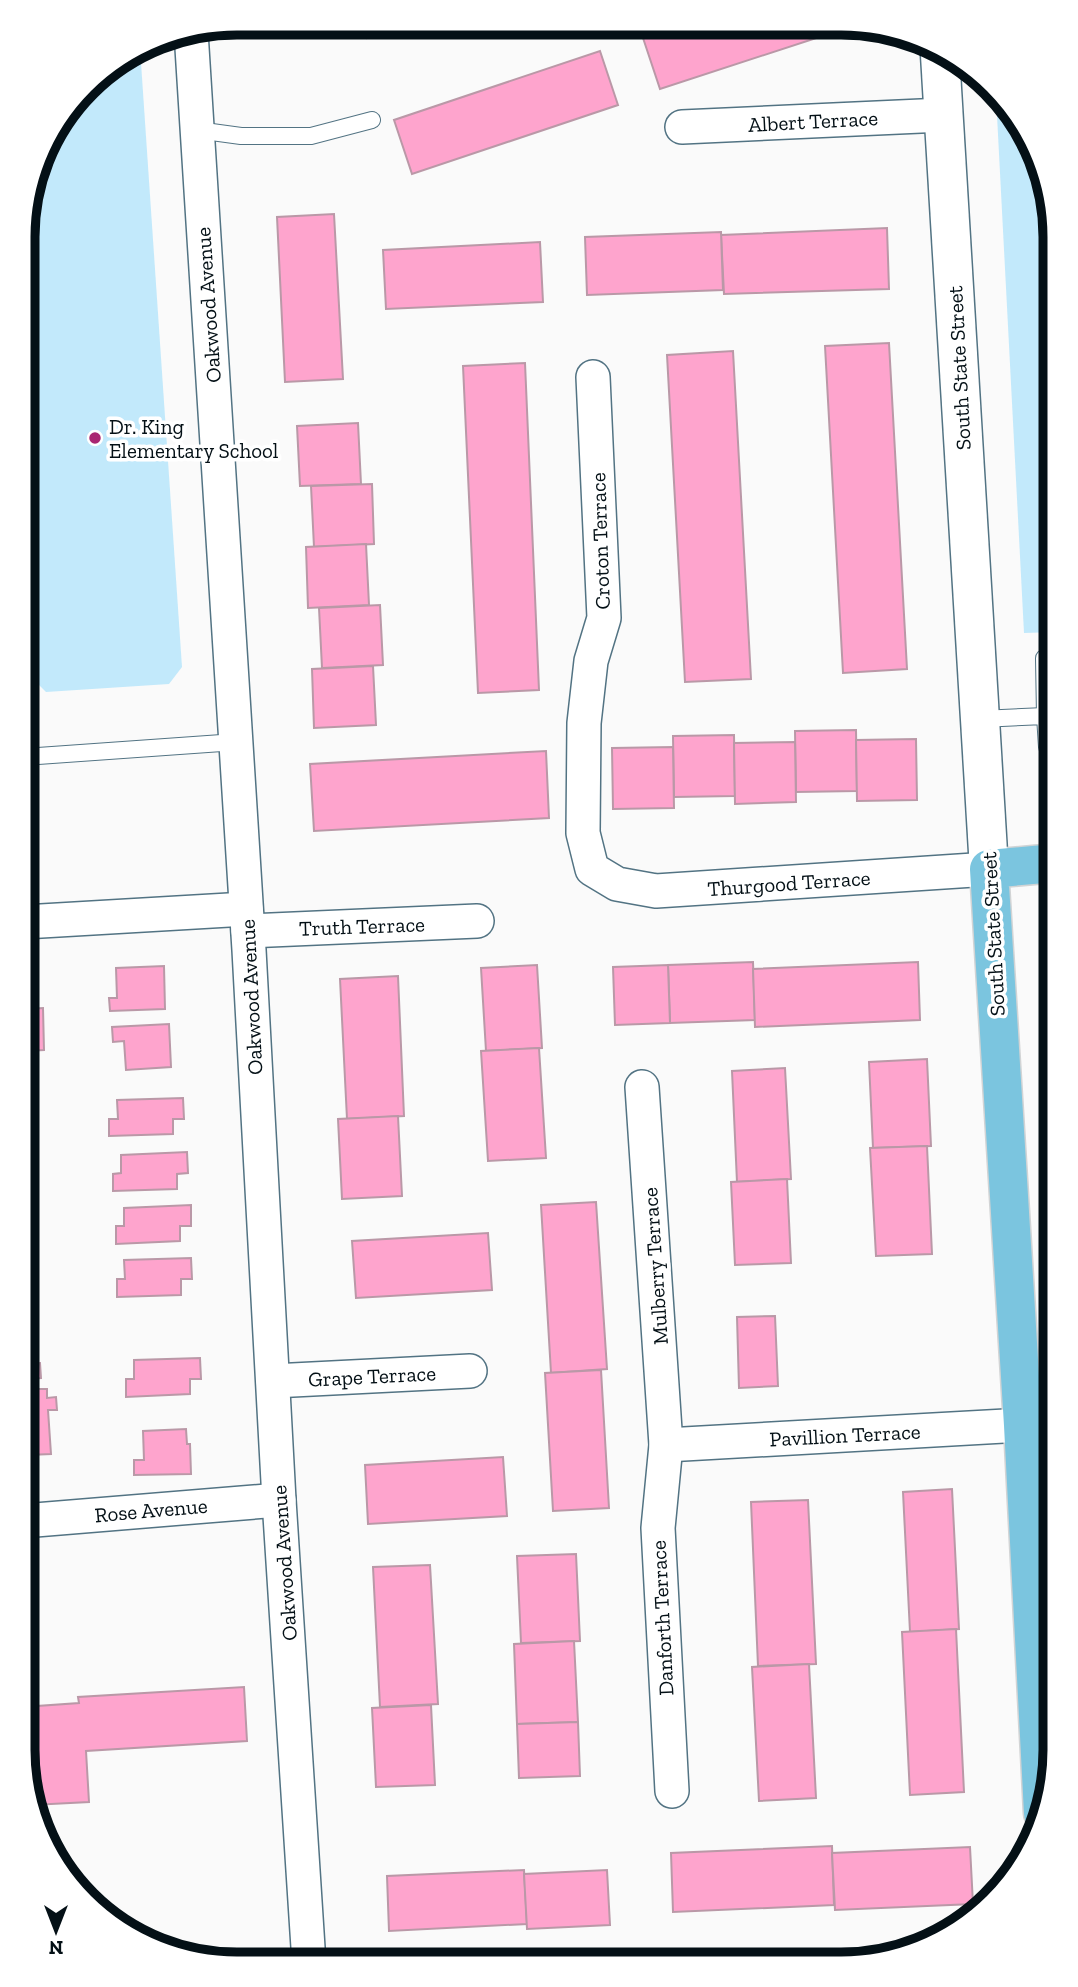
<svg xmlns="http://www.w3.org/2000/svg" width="1078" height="1987" font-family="'Zilla Slab',serif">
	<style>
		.green { fill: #c2e9fb }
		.building { fill: #fea4cd; stroke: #ba98a7; stroke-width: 2 }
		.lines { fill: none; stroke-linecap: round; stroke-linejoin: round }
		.service-casing { stroke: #527383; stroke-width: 18 }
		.minor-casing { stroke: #527383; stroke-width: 36 }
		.tertiary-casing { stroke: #527383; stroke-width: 41 }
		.primary-casing { stroke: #d2d4d5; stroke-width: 41 }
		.service { stroke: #fff; stroke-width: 16 }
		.minor { stroke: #fff; stroke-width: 33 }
		.tertiary { stroke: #fff; stroke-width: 38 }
		.primary { stroke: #7bc5df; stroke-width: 38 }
		.poi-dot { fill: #a92671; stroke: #fff; stroke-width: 2.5 }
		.labels { text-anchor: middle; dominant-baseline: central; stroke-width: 7; stroke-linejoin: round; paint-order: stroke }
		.street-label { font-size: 21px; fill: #041016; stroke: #fff }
		.poi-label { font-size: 21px; fill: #041016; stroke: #fff; text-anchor: start }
		.rim { fill: none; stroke: #041016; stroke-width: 9 }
	</style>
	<rect width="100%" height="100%" fill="#fafafa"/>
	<g class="green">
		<polygon points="140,48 182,667 169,684 46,692 32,678 24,540 25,209 45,142 95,76"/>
		<polygon points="996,96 1044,167 1055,237 1055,632 1024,633"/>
	</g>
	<g class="building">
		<polygon points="362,24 407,24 367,38"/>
		<polygon points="672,25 850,27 660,89 642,35"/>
		<polygon points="600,51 618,105 412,174 394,120"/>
		<polygon points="334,214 343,379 285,382 277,217"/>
		<polygon points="887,228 889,289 724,294 721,235"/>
		<polygon points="721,232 723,290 587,295 585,237"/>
		<polygon points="540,242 543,302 386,309 383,250"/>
		<polygon points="889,343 907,669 843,673 825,346"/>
		<polygon points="733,351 751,679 685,682 667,355"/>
		<polygon points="525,363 539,690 478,693 463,366"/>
		<polygon points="358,423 361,484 300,486 297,426"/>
		<polygon points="372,484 374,544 314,547 311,486"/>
		<polygon points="366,544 369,605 308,608 306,547"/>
		<polygon points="380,605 383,665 322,668 319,608"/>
		<polygon points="373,666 376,725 314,728 312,669"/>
		<polygon points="856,730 857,791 796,792 795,731"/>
		<polygon points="734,735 735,796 674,797 673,736"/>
		<polygon points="916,739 917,800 857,801 856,740"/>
		<polygon points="795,742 796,802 735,804 734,743"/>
		<polygon points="673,747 674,808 613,809 612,748"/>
		<polygon points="546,751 549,818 314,831 310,764"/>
		<polygon points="753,962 755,1020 670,1023 668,965"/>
		<polygon points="918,962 920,1020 755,1027 753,969"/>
		<polygon points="537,965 542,1048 486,1051 481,968"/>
		<polygon points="668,965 670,1023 615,1025 613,967"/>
		<polygon points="164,966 165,1009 110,1011 109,998 117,998 116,968"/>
		<polygon points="398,976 404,1116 347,1119 340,979"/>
		<polygon points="24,1002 25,1009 43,1008 44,1050 24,1051"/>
		<polygon points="169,1024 171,1067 126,1070 124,1041 113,1042 112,1027"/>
		<polygon points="539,1048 546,1158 488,1161 481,1051"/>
		<polygon points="927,1059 931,1146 873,1148 869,1062"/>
		<polygon points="785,1068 791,1179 737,1182 732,1071"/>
		<polygon points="183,1098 184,1119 173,1119 173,1134 109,1136 109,1119 118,1119 117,1100"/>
		<polygon points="398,1116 402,1196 342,1199 338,1119"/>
		<polygon points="927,1146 932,1254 876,1256 870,1148"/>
		<polygon points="187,1152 188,1173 177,1174 177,1189 113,1191 113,1174 121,1173 121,1155"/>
		<polygon points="787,1179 791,1263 735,1265 731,1182"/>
		<polygon points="596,1202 607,1369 551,1373 541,1205"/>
		<polygon points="191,1205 191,1226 180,1226 180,1241 116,1244 116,1226 124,1226 124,1208"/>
		<polygon points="488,1233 492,1290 356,1298 352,1241"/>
		<polygon points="191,1258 192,1279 181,1279 181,1295 117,1297 117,1279 125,1279 124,1260"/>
		<polygon points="775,1316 778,1386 739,1388 737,1317"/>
		<polygon points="200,1358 201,1379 190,1379 190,1394 126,1397 126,1379 134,1379 134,1360"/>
		<polygon points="40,1363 41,1378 28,1379 27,1364"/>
		<polygon points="601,1370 609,1508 553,1511 545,1373"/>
		<polygon points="25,1389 47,1389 47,1398 56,1397 57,1410 48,1410 51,1454 29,1455"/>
		<polygon points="186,1429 187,1444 190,1444 191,1474 134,1475 134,1460 144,1460 143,1431"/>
		<polygon points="503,1457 507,1516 368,1524 365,1465"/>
		<polygon points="952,1489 959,1629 910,1632 903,1492"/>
		<polygon points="808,1500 816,1664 758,1666 751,1502"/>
		<polygon points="576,1554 580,1641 521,1643 517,1556"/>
		<polygon points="430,1565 438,1704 380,1707 373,1567"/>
		<polygon points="956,1629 964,1792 910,1795 902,1632"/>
		<polygon points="574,1641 578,1722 517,1724 514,1644"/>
		<polygon points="809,1664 816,1798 759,1801 752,1667"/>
		<polygon points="244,1687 247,1741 86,1751 89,1802 32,1805 24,1758 23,1707 79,1703 78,1697"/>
		<polygon points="431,1705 435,1785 376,1787 372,1708"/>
		<polygon points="578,1722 580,1776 519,1778 517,1724"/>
		<polygon points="832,1846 834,1905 673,1912 671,1853"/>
		<polygon points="970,1847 973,1904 835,1910 832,1853"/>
		<polygon points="524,1870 527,1924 389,1931 387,1876"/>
		<polygon points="607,1870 610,1925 527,1929 524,1874"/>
	</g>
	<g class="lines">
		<g class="service-casing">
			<g id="service">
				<polyline points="197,130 241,136 311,136 372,120"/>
				<polyline points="1044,658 1045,716"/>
				<polyline points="980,719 1045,716 1047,747 1055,746"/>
				<polyline points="38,756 236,742"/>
			</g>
		</g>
		<g class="minor-casing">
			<g id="minor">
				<polyline points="191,32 249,950 279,1500 309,1963"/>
				<polyline points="682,127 943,115"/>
				<polyline points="593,377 604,618 591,661 584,723 583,833 592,869 617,884 656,891 989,869"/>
				<polyline points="24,922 246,909"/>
				<polyline points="248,931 477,921"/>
				<polyline points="642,1087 666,1445 658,1528 672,1791"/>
				<polyline points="273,1381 470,1371"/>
				<polyline points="666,1445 1023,1425"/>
				<polyline points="23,1521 279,1500"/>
			</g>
		</g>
		<g class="tertiary-casing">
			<polyline id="tertiary" points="940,55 989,869"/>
		</g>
		<g class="primary-casing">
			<polyline id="primary" points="1043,1813 1023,1425 989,869 1055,863"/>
		</g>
		<use href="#service" class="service"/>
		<use href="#minor" class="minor"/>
		<use href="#tertiary" class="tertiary"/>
		<use href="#primary" class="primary"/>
	</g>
	<circle class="poi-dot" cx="95" cy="438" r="7"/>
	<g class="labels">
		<g class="street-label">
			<text transform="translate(813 121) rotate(-3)">Albert Terrace</text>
			<text transform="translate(208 305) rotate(-94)">Oakwood Avenue</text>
			<text transform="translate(959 368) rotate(-93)">South State Street</text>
			<text transform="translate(600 541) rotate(-92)">Croton Terrace</text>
			<text transform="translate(789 883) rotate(-4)">Thurgood Terrace</text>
			<text transform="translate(362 926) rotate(-2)">Truth Terrace</text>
			<text transform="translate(993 934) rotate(-93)">South State Street</text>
			<text transform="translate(251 997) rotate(-93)">Oakwood Avenue</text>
			<text transform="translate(655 1266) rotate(-94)">Mulberry Terrace</text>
			<text transform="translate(372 1376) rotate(-3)">Grape Terrace</text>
			<text transform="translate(845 1435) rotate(-3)">Pavillion Terrace</text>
			<text transform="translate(151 1510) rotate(-5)">Rose Avenue</text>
			<text transform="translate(284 1563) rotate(-94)">Oakwood Avenue</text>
			<text transform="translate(662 1618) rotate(-93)">Danforth Terrace</text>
		</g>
		<g class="poi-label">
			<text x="109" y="426">Dr. King<tspan x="109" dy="24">Elementary School</tspan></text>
		</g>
	</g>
	<path d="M0 0H1078V1987H0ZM237 35H841A202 202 0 0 1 1043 237V1750A202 202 0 0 1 841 1952H237A202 202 0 0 1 35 1750V237A202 202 0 0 1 237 35Z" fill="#fff" fill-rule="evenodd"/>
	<path class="rim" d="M237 35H841A202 202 0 0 1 1043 237V1750A202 202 0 0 1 841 1952H237A202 202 0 0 1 35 1750V237A202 202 0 0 1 237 35Z"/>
	<g transform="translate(56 1931) rotate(180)" stroke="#ffffff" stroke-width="5" paint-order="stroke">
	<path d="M0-5L12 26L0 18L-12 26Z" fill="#041016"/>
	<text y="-10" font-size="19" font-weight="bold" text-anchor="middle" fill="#041016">N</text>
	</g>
</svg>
